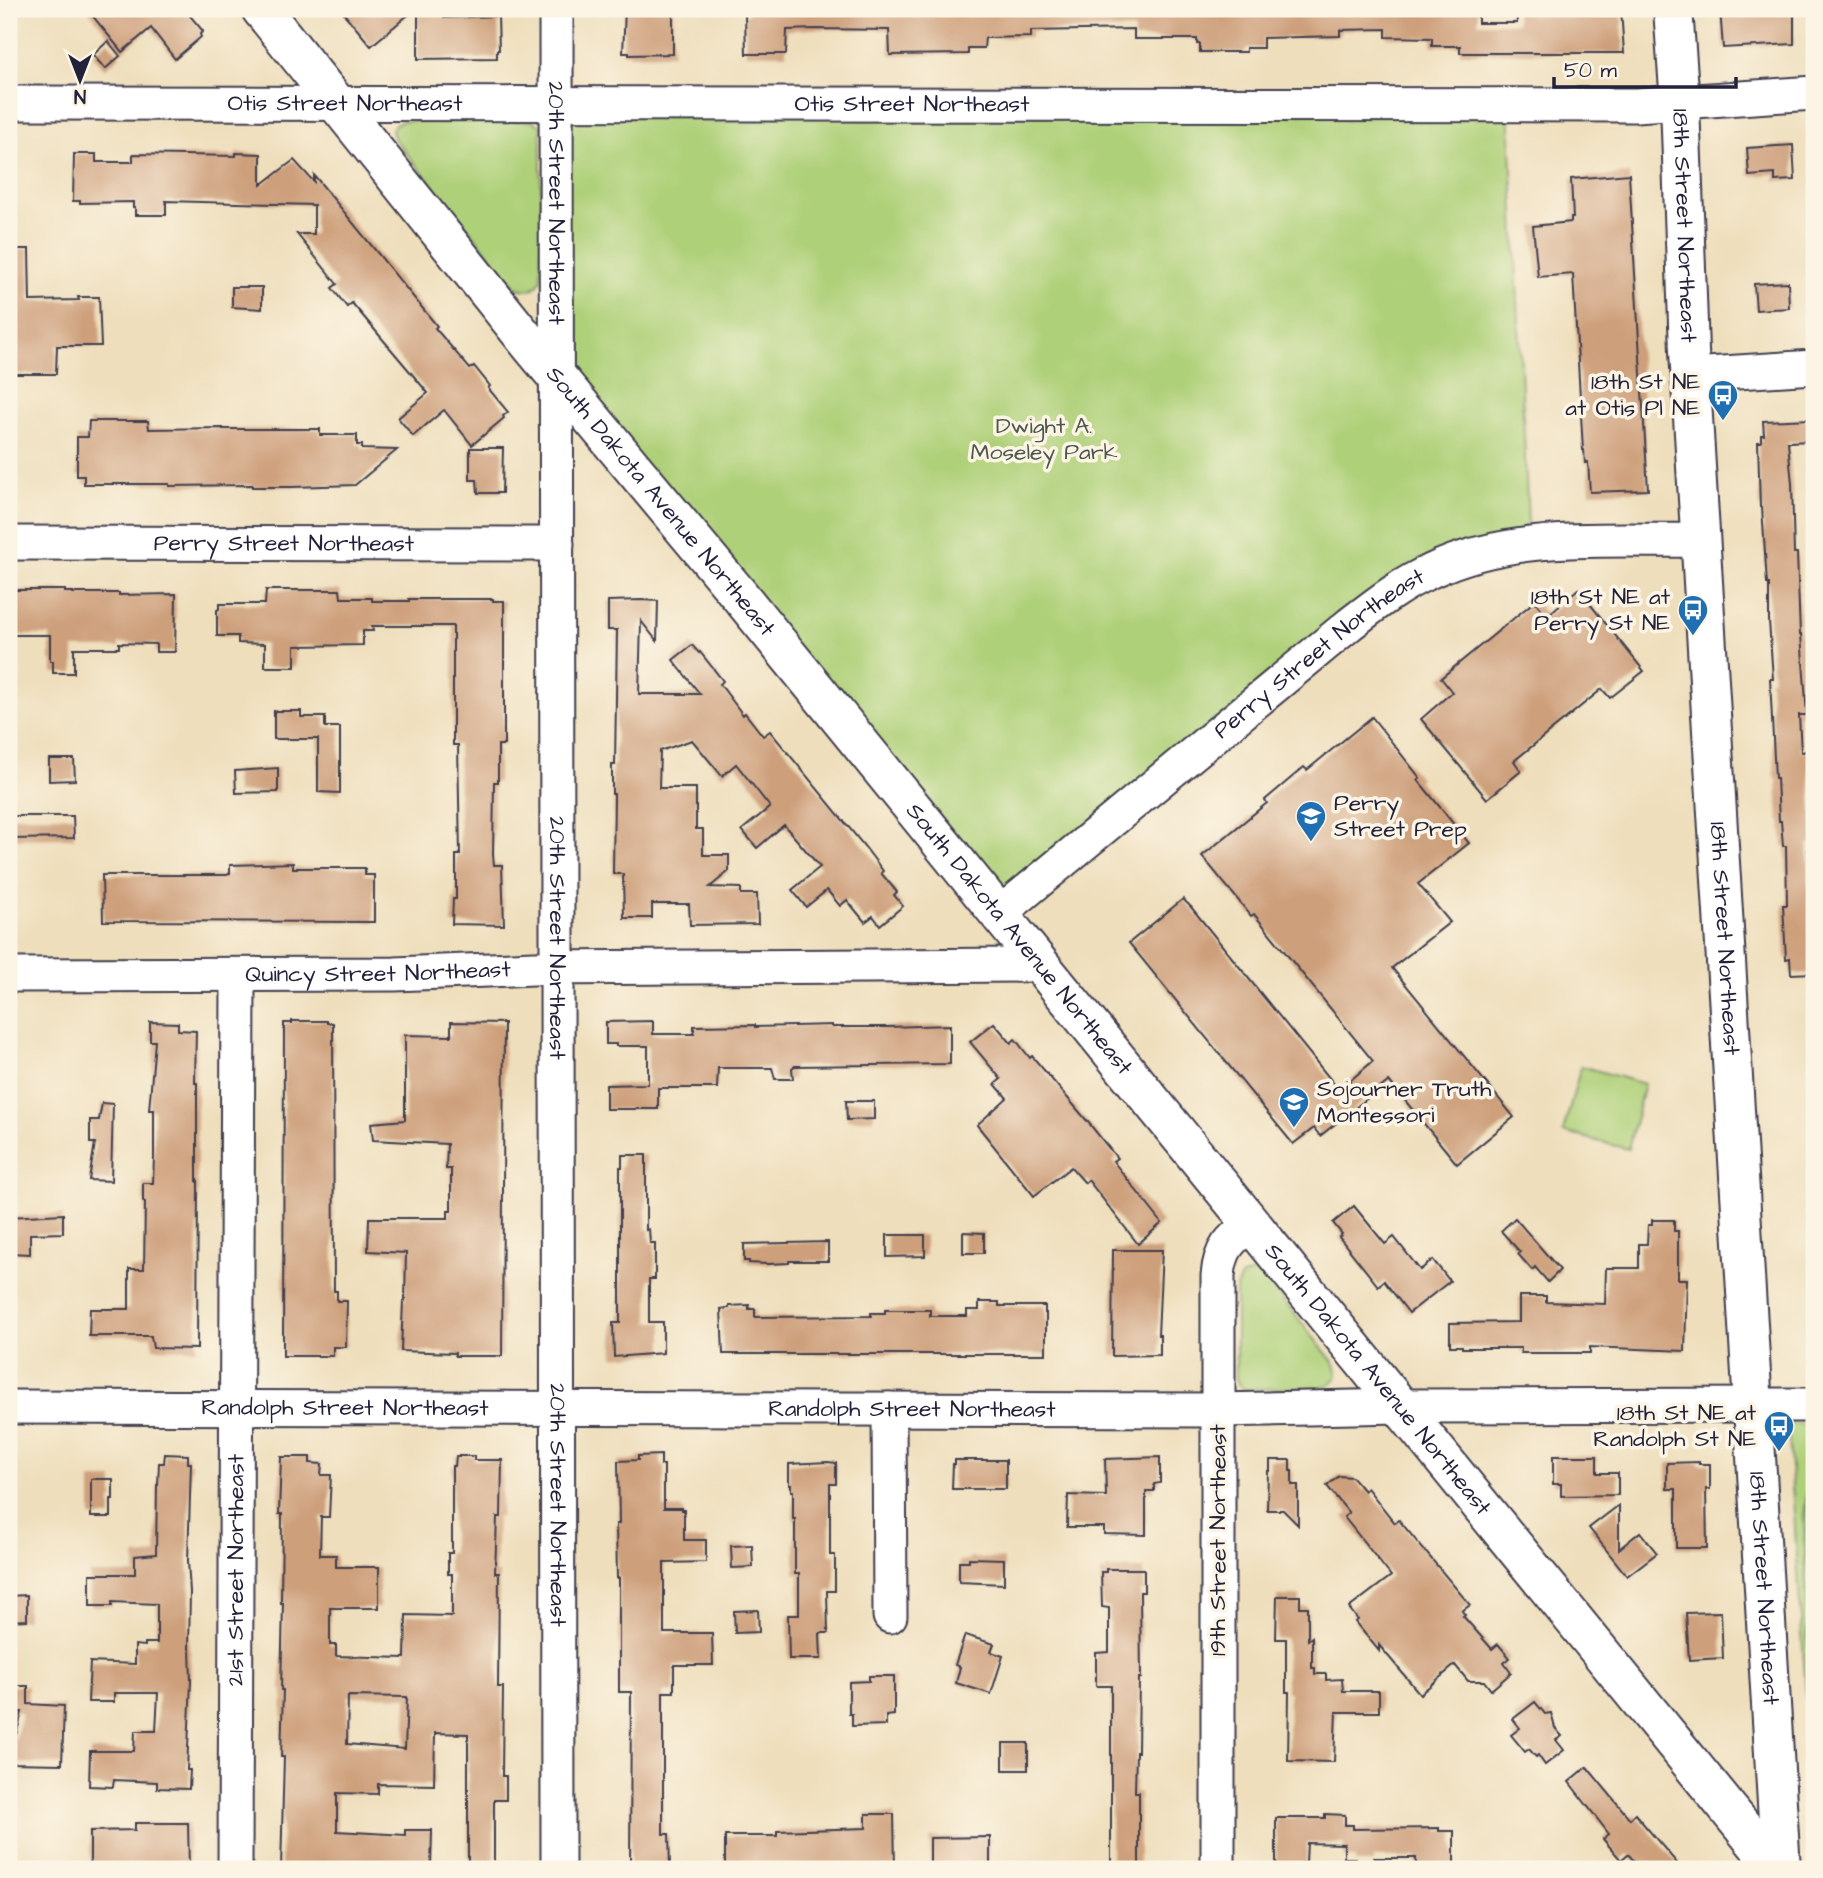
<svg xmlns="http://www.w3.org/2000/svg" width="1823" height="1878" font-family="'Architects Daughter',sans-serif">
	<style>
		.green { fill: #aed078; stroke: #68795a; stroke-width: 2 }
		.forest { fill: #8ab268; stroke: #566a52; stroke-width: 2 }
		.building { fill: #cd9f7a; fill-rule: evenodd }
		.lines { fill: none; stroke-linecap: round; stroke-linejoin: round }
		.minor-casing { stroke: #413e4e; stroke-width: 37 }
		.major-casing { stroke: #413e4e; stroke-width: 42 }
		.minor { stroke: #fff; stroke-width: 33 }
		.major { stroke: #fff; stroke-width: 38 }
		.labels { text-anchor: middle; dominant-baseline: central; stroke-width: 7; stroke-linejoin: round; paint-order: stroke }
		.street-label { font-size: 23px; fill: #22223b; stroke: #fcf5e5 }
		.poi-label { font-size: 23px; fill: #22223b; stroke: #fcf5e5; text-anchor: end }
		.park-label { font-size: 23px; fill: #4c564d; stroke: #fcf5e5 }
	</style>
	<rect width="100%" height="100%" fill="#fcf5e5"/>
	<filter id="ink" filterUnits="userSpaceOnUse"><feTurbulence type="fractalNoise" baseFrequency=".0143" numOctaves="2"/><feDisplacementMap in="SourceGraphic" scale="14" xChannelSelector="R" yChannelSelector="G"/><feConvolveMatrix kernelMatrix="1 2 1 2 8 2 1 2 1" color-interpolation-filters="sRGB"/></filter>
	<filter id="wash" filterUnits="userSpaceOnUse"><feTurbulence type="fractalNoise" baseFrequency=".00686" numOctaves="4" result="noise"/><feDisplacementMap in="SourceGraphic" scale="28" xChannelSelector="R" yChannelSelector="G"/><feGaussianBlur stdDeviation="1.57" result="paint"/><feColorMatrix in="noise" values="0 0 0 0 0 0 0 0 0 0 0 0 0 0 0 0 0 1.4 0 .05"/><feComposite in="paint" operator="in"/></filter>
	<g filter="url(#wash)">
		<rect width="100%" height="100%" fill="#eedebc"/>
		<g class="green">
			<polygon points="556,104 1509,105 1529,545 1414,579 999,914 557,375"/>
			<path d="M402,121H533L541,126V280C535,290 526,292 516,287L398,143L394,138L392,130L395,124Z"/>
			<polygon points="1581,1066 1644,1084 1628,1149 1563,1132"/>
			<path d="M1253,1272L1263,1275L1335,1364C1340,1375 1335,1385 1322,1388L1244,1389L1238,1384L1236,1380V1289L1241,1277Z"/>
			<polygon points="1788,1424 1814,1424 1814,1812"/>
		</g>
		<polygon class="forest" points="1814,1480 1814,1662 1808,1646 1804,1516 1807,1492"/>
		<g id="blocks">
			<g class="building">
				<polygon points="87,9 179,9 183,13 186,11 203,31 200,34 201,37 175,59 151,28 122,52"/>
				<polygon points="340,9 395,9 392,11 414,10 371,46"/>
				<polygon points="444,9 444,18 498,16 499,50 497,50 497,58 418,59 418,10"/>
				<polygon points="625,9 673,9 673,54 629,55 629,53 623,53"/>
				<polygon points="769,9 906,9 906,13 967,13 967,9 1478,9 1478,23 1517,23 1516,9 1621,9 1624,53 1460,53 1460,46 1432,46 1432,38 1386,37 1386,29 1340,30 1340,36 1263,38 1263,48 1246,48 1246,52 1200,52 1200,44 1197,44 1197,39 1134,39 1134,29 1031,31 1031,37 985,38 984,48 968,48 968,54 890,55 889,30 815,29 787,30 786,54 746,54 745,14 748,14 749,10"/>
				<polygon points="1720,9 1794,9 1794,44 1723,48"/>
				<polygon points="108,41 120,56 105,69 93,55"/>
				<polygon points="1793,145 1795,180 1775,181 1775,174 1749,176 1747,148"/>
				<polygon points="236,153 261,154 261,185 294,160 314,182 314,175 437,326 435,328 470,369 474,366 490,386 488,388 508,412 503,416 504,418 472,445 444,410 413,436 398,418 428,393 352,303 347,307 332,288 337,284 297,234 314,234 314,205 166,201 166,215 135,215 135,207 133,207 133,202 80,203 80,201 73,201 74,154 96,154 96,162 133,162 133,154 236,156"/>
				<polygon points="1629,174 1648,490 1590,492 1588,462 1585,463 1584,450 1583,450 1573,274 1538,277 1533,226 1571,222 1571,218 1573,218 1571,179"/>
				<polygon points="9,249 29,249 30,301 79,300 78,297 99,297 101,346 57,346 56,374 9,374"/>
				<polygon points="1788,282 1789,308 1756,310 1754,284"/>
				<polygon points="232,287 262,287 262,309 232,307"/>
				<polygon points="1811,419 1812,441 1788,442 1792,484 1794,553 1797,553 1800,635 1801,635 1807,715 1799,715 1801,752 1808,751 1814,839 1814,844 1808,844 1810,888 1814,888 1814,973 1791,974 1790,958 1786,959 1783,905 1787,905 1786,846 1783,846 1781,821 1779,821 1777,778 1775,778 1770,679 1773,679 1769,621 1769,584 1767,584 1762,507 1760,507 1758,442 1761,442 1761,435 1764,435 1763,421"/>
				<polygon points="89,421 148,421 149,429 223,428 223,429 320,429 320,435 357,435 357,445 362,445 362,449 397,450 355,485 292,487 252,487 252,485 169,486 169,484 84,484 84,476 77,476 77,437 88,437"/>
				<polygon points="470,448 503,448 502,493 478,493 477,480 470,480"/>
				<polygon points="1578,589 1644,671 1610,698 1602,689 1514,761 1521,771 1487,799 1421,719 1452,692 1441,678 1535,601 1547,616"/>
				<polygon points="9,590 65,590 65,592 73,592 73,593 119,593 119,595 176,594 175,652 156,652 156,644 119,643 119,648 74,648 74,673 53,673 53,661 50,661 50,635 9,635"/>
				<polygon points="266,590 340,590 341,598 372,598 372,601 409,601 409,599 493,599 493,601 504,601 504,745 498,745 498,782 494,782 493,855 494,865 502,865 504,925 452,924 453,899 456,899 456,855 460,855 458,745 453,745 453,626 372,626 373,631 363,631 363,645 295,646 295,667 265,667 265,644 238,643 238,636 217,636 217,610 219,609 219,604 265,604"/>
				<polygon points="642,600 658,601 657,641 641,621 639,694 700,694 673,660 692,645 699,653 700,652 723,681 720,684 743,715 745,713 763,736 770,731 865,847 883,871 881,873 897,892 894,895 903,906 880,925 873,916 865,922 847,900 840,906 827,890 806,907 792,890 820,867 784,825 757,848 742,830 770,807 736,764 722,776 692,740 660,751 659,788 696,788 696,829 703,829 703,855 729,855 729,871 710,887 741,888 741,894 757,894 758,924 690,925 689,904 652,904 652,918 624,918 623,874 613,874 614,794 612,794 612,765 615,765 617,630 608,630 608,601"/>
				<polygon points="274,711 301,711 301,717 325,717 325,727 340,727 340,793 318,792 318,739 274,739"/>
				<polygon points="1372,717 1420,778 1418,780 1469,843 1418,884 1450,922 1392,968 1514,1117 1457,1164 1389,1081 1320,1136 1314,1128 1293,1144 1129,943 1183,899 1191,907 1339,1090 1373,1061 1254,914 1251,916 1202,856 1267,803 1265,800 1304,767 1307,770"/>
				<polygon points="49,759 74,759 75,780 49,781"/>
				<polygon points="278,768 278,792 236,793 235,771"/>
				<polygon points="9,816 73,816 74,838 9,839"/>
				<polygon points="293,863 293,868 365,868 365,875 374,875 374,922 103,921 102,875 227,875 230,873 230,865"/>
				<polygon points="292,1021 327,1021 327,1023 333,1023 334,1291 337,1291 337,1301 347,1301 346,1347 333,1347 333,1356 283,1356 284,1023 292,1023"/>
				<polygon points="653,1021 653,1034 694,1034 694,1026 755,1025 755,1027 832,1025 832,1027 888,1027 950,1025 950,1064 795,1066 792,1068 793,1079 775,1079 772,1068 718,1068 717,1088 658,1088 658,1109 606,1109 606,1085 648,1084 648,1046 616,1046 616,1044 606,1044 606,1022"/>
				<polygon points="150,1022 178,1023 178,1030 196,1031 195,1083 197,1083 197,1181 198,1181 197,1349 153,1348 151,1336 89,1336 90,1309 129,1309 129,1269 144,1269 145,1202 143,1201 143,1183 153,1183 154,1158 154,1110 149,1110 155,1041 150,1041"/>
				<polygon points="451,1022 504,1023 502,1356 455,1356 455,1353 401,1351 403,1301 405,1301 406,1253 368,1251 369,1218 448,1218 448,1211 451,1211 451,1169 446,1169 447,1144 373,1140 371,1123 405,1120 405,1035 451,1036"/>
				<polygon points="994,1023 1011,1043 1015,1039 1030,1058 1032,1056 1088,1122 1117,1158 1113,1161 1162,1223 1138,1244 1088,1180 1085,1183 1071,1167 1034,1196 977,1125 1007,1098 995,1084 1001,1079 970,1042"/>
				<polygon points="846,1101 874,1101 874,1119 847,1120"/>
				<polygon points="102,1103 113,1104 111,1181 89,1180 95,1143 90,1143 90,1120 99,1120"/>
				<polygon points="622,1155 646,1155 646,1230 649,1229 650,1243 655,1243 655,1279 649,1279 649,1322 663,1322 663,1353 614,1357 613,1323 620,1323 620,1167 622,1167"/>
				<polygon points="1354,1206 1385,1244 1394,1237 1420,1270 1433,1260 1450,1281 1409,1313 1384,1281 1378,1286 1339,1237 1342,1234 1333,1223"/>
				<polygon points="63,1214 63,1233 30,1234 30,1254 9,1253 9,1217"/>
				<polygon points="1515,1218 1560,1270 1548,1282 1535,1267 1532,1270 1518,1254 1520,1252 1501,1231"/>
				<polygon points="1652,1220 1674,1220 1674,1231 1678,1231 1678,1279 1687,1279 1685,1351 1590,1347 1590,1353 1521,1353 1521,1348 1462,1348 1462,1346 1450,1346 1450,1323 1519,1322 1519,1296 1546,1296 1546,1302 1605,1304 1606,1268 1639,1268 1639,1244 1647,1244 1648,1225 1652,1225"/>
				<polygon points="963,1232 984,1233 984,1253 963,1253"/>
				<polygon points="887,1235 925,1235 925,1256 887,1257"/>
				<polygon points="828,1242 828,1261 789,1261 789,1263 767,1264 749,1263 749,1261 744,1261 744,1244"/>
				<polygon points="1113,1250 1162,1250 1158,1335 1160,1335 1160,1355 1112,1356"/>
				<polygon points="979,1302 999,1302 999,1306 1045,1306 1045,1313 1046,1313 1046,1354 723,1354 721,1309 729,1308 729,1306 749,1305 749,1309 755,1309 755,1317 871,1316 871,1313 885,1313 885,1310 930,1310 930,1316 967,1316 967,1310 979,1310"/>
				<polygon points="165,1454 188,1455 188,1463 191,1463 188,1561 190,1592 189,1649 190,1649 191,1681 187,1770 190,1770 189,1789 157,1788 157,1782 114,1780 113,1787 89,1786 90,1751 134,1751 135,1731 156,1731 158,1693 114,1693 114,1702 88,1702 90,1662 135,1664 135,1645 145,1646 145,1643 157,1643 157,1604 112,1602 112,1606 90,1606 90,1574 135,1574 135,1556 156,1554 157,1485 158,1485 159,1463 164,1463"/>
				<polygon points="661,1455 661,1465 664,1465 664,1508 681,1508 681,1510 684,1510 684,1540 706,1540 706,1562 664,1563 664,1633 712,1633 713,1665 674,1665 674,1692 663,1692 663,1834 669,1834 670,1869 630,1869 631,1692 619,1692 619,1578 617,1578 616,1524 619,1524 618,1461 638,1460 638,1456"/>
				<path d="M456,1456H474V1460H502L501,1517H497L495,1573H499L498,1687H503L502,1776H506V1800H494V1869H468V1734L435,1733L434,1785L378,1784V1794L337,1793V1831L405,1835V1830H432L431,1869H281L284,1757H281L283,1690H281L283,1603H281L282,1514H279L281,1457H310V1463L322,1464L321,1475H331L329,1517H321L320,1555H336V1567H379V1608H330V1645H336V1656L405,1658L406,1615L452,1616V1574H448V1553H452V1466H455ZM348,1696L407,1697L405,1749L347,1744Z"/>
				<polygon points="1553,1456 1597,1456 1597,1473 1618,1473 1618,1495 1561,1496 1561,1484 1553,1484"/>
				<polygon points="1160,1457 1160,1483 1154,1484 1154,1491 1146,1491 1146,1535 1104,1534 1104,1527 1067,1527 1068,1495 1106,1496 1105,1459"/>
				<polygon points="955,1460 1006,1460 1006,1489 952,1489 953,1464 955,1464"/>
				<polygon points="1270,1460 1290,1460 1290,1471 1292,1471 1292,1485 1298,1485 1298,1525 1283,1510 1267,1510 1268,1471 1270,1471"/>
				<polygon points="828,1462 836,1463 836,1484 830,1484 830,1555 835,1555 835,1591 827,1591 828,1633 820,1633 821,1659 789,1659 788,1615 799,1615 799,1574 795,1574 795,1519 793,1519 793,1491 791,1491 791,1485 789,1485 789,1464"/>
				<polygon points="1699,1462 1699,1464 1710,1464 1710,1489 1706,1489 1707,1548 1676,1548 1676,1489 1667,1489 1667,1463"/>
				<polygon points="1339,1476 1352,1477 1364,1491 1367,1488 1395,1523 1399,1520 1470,1605 1462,1611 1465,1615 1463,1616 1492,1649 1498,1644 1510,1658 1504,1663 1511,1673 1491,1690 1484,1681 1468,1681 1455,1665 1420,1694 1379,1645 1379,1651 1355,1622 1358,1620 1349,1608 1391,1576 1344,1517 1349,1513 1327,1486"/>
				<polygon points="91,1479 113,1479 113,1499 111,1499 111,1517 91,1517"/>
				<polygon points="1619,1505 1619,1549 1640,1532 1657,1553 1627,1576 1589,1528"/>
				<polygon points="752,1545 753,1567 732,1568 731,1546"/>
				<polygon points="969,1558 1004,1559 1004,1584 959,1582 959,1561 969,1561"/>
				<polygon points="1106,1569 1144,1569 1144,1592 1140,1592 1141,1678 1139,1678 1138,1752 1136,1752 1135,1792 1139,1792 1139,1869 1111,1869 1111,1686 1096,1686 1096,1653 1109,1652 1109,1608 1102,1607 1101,1572 1106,1572"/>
				<polygon points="27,1595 27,1620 9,1621 9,1596"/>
				<polygon points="1277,1596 1300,1596 1300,1607 1308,1607 1308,1640 1312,1637 1312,1668 1315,1668 1315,1674 1326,1674 1326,1680 1342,1679 1343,1691 1379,1691 1379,1712 1336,1712 1334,1762 1288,1761 1289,1692 1286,1692 1286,1639 1276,1639"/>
				<polygon points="758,1610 759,1632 735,1633 734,1611"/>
				<polygon points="1721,1612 1723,1658 1689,1660 1686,1613"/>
				<polygon points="965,1635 994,1644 991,1652 1003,1656 991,1694 956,1683 960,1667 955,1665"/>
				<polygon points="869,1676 894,1676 894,1715 886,1716 886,1725 852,1726 852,1714 849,1714 849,1682 869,1681"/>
				<polygon points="9,1686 28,1686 28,1704 64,1706 62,1764 9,1763 22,1712 9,1712"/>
				<polygon points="1535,1702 1545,1714 1551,1713 1555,1728 1562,1736 1556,1740 1564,1750 1545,1765 1538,1755 1536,1757 1529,1749 1525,1752 1511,1735 1520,1728 1513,1719"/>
				<rect x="1003" y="1743" width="25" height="27"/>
				<polygon points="1587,1767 1630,1819 1635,1814 1682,1869 1641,1869 1628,1854 1621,1860 1603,1839 1609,1834 1569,1782"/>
				<polygon points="866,1814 894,1814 895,1869 725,1869 725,1836 777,1836 777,1831 866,1828"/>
				<polygon points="1325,1814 1345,1815 1345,1825 1353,1825 1353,1829 1439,1828 1439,1831 1454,1831 1454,1869 1416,1869 1416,1858 1374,1858 1374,1863 1355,1863 1355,1858 1344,1858 1344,1844 1307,1843 1306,1863 1302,1863 1302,1869 1276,1869 1276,1818 1325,1818"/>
				<polygon points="135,1823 188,1823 189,1869 90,1869 90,1831 135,1830"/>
				<polygon points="990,1837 990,1869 930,1869 930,1838"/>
			</g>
		</g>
	</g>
	<g filter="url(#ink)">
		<use href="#blocks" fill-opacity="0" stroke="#413e4e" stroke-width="2"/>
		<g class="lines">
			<g class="minor-casing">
				<g id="minor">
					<path id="s1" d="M556,9L558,1869"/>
					<path id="s2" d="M9,103L1636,105L1814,93"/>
					<polyline points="1691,375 1814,367"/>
					<path id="s3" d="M9,543L557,544"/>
					<path id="s4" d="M999,914L1350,624C1376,604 1401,584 1431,571C1514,531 1612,542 1701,540"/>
					<path id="s5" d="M9,975L395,974L534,968L1040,965"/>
					<path id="s6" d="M9,1407L1218,1410L1400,1406L1814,1405"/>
					<polyline points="889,1409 890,1616"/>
					<path id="s7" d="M235,1869L238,975"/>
					<path d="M1218,1869V1276C1220,1249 1230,1239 1251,1224"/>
				</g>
			</g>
			<g class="major-casing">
				<g id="major">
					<path id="s8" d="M261,9L532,347L740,596L1777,1869"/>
					<path id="s9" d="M1673,9L1680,103L1689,351L1781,1869"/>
				</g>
			</g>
			<use href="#minor" class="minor"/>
			<use href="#major" class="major"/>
		</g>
	</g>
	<defs>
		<g id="bus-pin" transform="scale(1.575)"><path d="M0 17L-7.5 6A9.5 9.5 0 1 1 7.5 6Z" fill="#1f6fb2" stroke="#fcf5e5"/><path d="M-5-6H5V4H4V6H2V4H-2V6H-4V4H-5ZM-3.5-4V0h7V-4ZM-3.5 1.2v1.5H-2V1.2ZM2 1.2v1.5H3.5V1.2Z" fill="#fff"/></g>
		<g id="school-pin" transform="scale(1.575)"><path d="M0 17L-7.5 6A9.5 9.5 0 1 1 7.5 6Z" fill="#1f6fb2" stroke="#fcf5e5"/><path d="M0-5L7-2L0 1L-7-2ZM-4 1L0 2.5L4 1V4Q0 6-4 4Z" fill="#fff"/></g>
	</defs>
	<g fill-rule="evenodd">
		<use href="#bus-pin" x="1723" y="395"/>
		<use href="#bus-pin" x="1693" y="610"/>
		<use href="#school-pin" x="1311" y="816"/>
		<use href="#school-pin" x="1294" y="1102"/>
		<use href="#bus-pin" x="1779" y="1426"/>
	</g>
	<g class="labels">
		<g class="street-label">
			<text stroke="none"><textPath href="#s2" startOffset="336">Otis Street Northeast</textPath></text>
			<text stroke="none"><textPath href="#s2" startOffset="903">Otis Street Northeast</textPath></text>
			<text stroke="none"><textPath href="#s1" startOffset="194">20th Street Northeast</textPath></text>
			<text stroke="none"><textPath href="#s9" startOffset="217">18th Street Northeast</textPath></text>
			<text stroke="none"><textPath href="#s8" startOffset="634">South Dakota Avenue Northeast</textPath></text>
			<text stroke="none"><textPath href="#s3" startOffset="275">Perry Street Northeast</textPath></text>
			<text stroke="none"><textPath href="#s4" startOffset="413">Perry Street Northeast</textPath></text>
			<text stroke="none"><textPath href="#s1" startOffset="929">20th Street Northeast</textPath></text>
			<text stroke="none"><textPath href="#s8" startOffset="1200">South Dakota Avenue Northeast</textPath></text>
			<text stroke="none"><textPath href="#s9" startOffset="931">18th Street Northeast</textPath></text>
			<text stroke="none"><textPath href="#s5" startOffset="369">Quincy Street Northeast</textPath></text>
			<text stroke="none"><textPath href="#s8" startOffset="1768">South Dakota Avenue Northeast</textPath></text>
			<text stroke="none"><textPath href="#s6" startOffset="336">Randolph Street Northeast</textPath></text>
			<text stroke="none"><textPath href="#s6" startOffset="903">Randolph Street Northeast</textPath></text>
			<text stroke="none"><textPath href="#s1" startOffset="1496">20th Street Northeast</textPath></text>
			<text transform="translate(1218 1540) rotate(-90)">19th Street Northeast</text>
			<text stroke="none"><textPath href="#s7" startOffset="299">21st Street Northeast</textPath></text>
			<text stroke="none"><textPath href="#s9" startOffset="1582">18th Street Northeast</textPath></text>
		</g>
		<g class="poi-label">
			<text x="1700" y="382">18th St NE<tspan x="1700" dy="26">at Otis Pl NE</tspan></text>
			<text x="1670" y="597">18th St NE at<tspan x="1670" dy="26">Perry St NE</tspan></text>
			<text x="1334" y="803" text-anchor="start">Perry<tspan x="1334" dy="26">Street Prep</tspan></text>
			<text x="1317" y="1089" text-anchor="start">Sojourner Truth<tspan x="1317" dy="26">Montessori</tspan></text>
			<text x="1756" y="1413">18th St NE at<tspan x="1756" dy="26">Randolph St NE</tspan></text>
		</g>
		<g class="park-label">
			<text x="1044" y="426">Dwight A.<tspan x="1044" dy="26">Moseley Park</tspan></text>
		</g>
	</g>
	<rect width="1823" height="1878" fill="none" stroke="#fcf5e5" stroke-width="35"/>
	<g transform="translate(80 80) rotate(180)" stroke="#fcf5e5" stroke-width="5" paint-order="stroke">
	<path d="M0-5L12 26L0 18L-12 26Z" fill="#22223b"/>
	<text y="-10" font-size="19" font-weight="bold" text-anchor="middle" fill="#22223b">N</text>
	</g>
	<path d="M1554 77v10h182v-10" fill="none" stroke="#22223b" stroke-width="3.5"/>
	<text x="1564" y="77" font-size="21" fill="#22223b" stroke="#fcf5e5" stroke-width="5" paint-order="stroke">50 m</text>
</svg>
